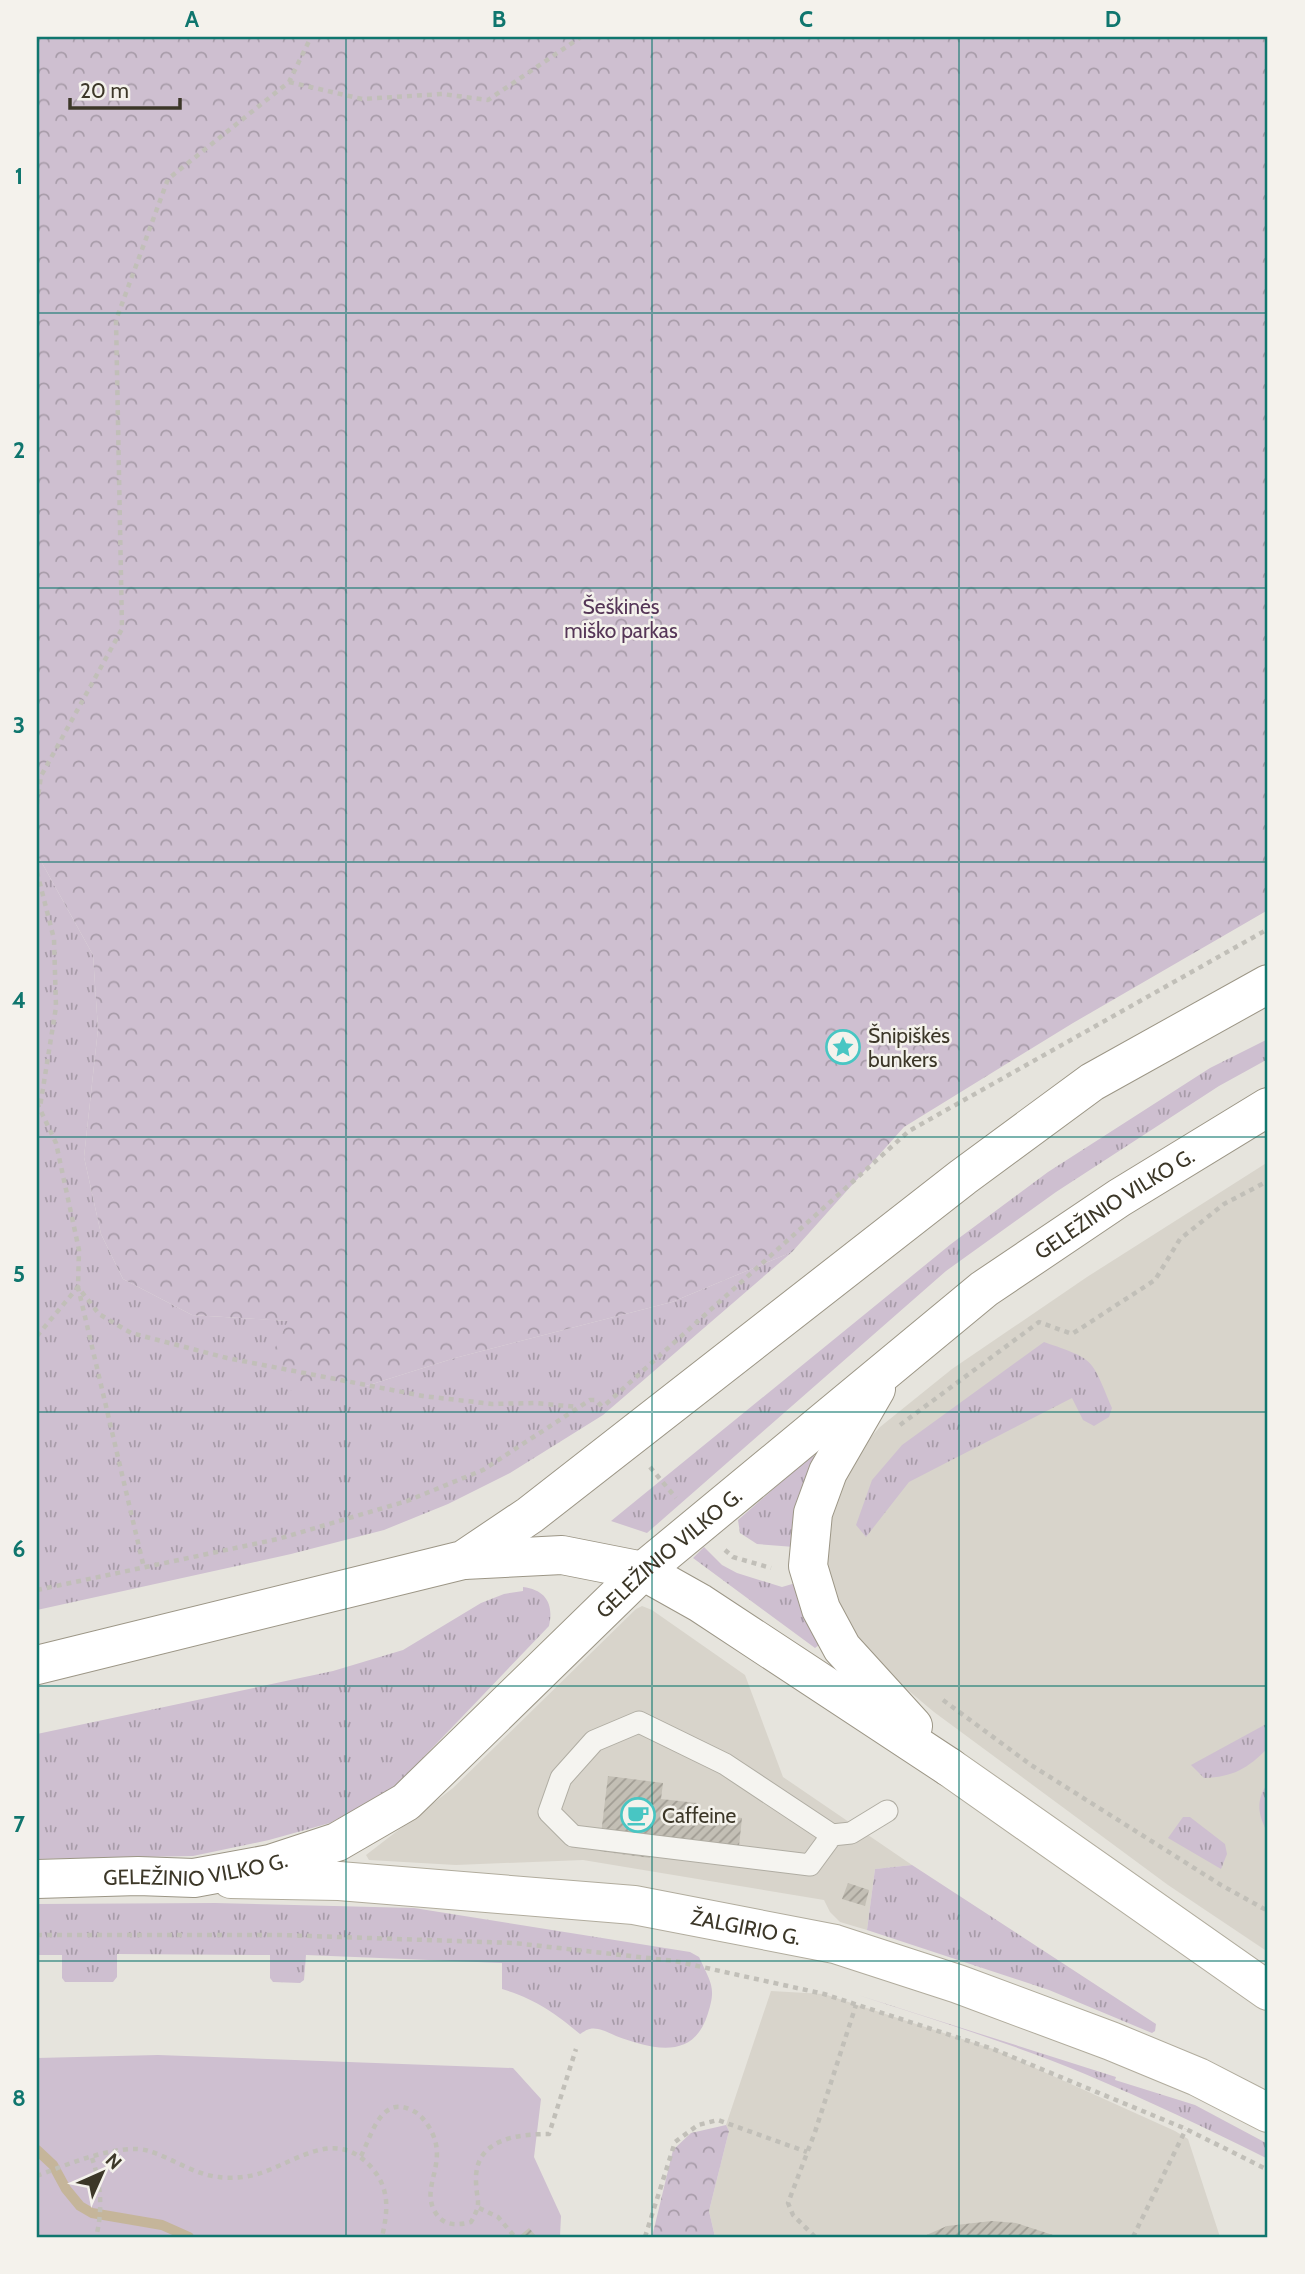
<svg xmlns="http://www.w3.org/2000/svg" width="1305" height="2274" font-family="Cabin,sans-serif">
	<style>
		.built { fill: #d8d4cb }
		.grass { fill: url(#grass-tufts) }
		.forest { fill: url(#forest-crowns) }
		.park { fill: #cebfd0 }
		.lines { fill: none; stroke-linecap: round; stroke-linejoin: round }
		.stream { stroke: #c5b59a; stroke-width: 10 }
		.building { fill: url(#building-hatch) }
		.service-casing { stroke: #b0ada3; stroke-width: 23 }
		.primary-casing { stroke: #b1ac9d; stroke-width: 40 }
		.trunk-casing { stroke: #9c9686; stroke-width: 40 }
		.path { stroke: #c1bfb8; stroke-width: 4.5; stroke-dasharray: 5 5; stroke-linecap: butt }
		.service { stroke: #f5f4f0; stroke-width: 21 }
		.primary { stroke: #fff; stroke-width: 38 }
		.trunk { stroke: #fff; stroke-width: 38 }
		.grid { fill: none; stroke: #0f766e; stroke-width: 2; stroke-opacity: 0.55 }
		.labels { text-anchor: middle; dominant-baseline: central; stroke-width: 5; stroke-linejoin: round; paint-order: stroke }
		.park-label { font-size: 21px; fill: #553657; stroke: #f4f2ec }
		.poi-label { font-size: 21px; fill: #3c3728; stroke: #f4f2ec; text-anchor: start }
		.street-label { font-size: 21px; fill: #3c3728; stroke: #f4f2ec }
		.neatline { fill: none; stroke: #0f766e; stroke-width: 2.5 }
		.grid-label { font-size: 23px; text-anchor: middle; font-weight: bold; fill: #0f766e }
	</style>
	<defs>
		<pattern id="grass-tufts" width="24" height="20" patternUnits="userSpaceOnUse" patternTransform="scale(1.75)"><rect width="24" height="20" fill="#cebfd0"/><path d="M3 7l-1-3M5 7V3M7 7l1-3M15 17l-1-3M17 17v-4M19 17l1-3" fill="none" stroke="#a89ca9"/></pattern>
		<pattern id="forest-crowns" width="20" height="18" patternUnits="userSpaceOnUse" patternTransform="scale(1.75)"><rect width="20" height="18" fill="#cebfd0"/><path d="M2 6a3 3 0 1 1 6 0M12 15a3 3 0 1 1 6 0" fill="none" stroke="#a89ca9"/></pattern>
		<pattern id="building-hatch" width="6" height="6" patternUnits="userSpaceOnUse" patternTransform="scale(1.75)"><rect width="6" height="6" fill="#c3bfb5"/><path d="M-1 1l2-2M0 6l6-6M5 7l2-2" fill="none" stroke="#a09c93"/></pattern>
	</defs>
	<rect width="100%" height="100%" fill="#e6e4dd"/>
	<g class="built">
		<polygon points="1268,1162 1268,1952 1168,1885 934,1712 891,1676 866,1652 831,1590 825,1539 830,1508 851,1459 880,1427 952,1369 1087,1277"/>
		<polygon points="642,1606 652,1610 745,1675 783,1777 912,1865 875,1869 867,1930 840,1922 830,1912 824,1900 583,1860 456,1865 369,1860 366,1855 453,1788 636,1609"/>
		<polygon points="771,1991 824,1994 993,2049 1175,2131 1188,2139 1220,2237 715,2237 709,2211 729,2131 726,2125"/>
	</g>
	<g class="grass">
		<polygon points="37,854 93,955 98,1029 84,1157 101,1234 123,1279 192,1315 289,1321 366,1386 455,1358 672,1302 792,1252 603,1415 510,1473 448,1504 384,1530 291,1554 37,1610"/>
		<polygon points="1268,1039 1268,1059 1219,1086 1056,1192 946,1271 647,1533 611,1521 951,1244 1048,1172 1210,1068"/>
		<path d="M1044,1342C1096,1360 1091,1358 1112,1408L1109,1417L1094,1426L1083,1420L1072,1398L909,1482L866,1537L856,1525L872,1480L902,1445Z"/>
		<polygon points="812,1455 818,1457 794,1547 757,1544 740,1533 738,1520"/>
		<polygon points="704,1547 722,1565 737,1573 782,1587 799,1582 823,1642 815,1648 693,1558"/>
		<path d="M523,1587C546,1590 554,1604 549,1626L394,1788L330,1823L269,1840L193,1856L37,1859V1734L333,1671L403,1650L481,1603L504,1594L523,1591Z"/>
		<path d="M1268,1723V1748C1247,1769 1233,1777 1204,1778L1191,1765Z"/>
		<path d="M1268,1783V1833C1258,1816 1255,1800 1268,1783Z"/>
		<polygon points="1183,1817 1190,1817 1225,1844 1227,1854 1221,1869 1168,1838"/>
		<polygon points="912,1865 1156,2024 1155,2031 1152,2033 1049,1990 867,1930 875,1869"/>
		<path d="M215,1903L414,1908L690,1952L699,1957C712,1985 717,1988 706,2019C690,2061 649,2048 616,2036C609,2033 598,2027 590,2029C587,2029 582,2033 580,2034C554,2012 535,1999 502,1989V1963L306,1955L304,1980L300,1983L273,1982L270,1978V1955L117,1954V1977L113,1982H65L62,1978V1955H37V1904Z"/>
		<path d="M858,1995L1116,2077L1115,2080L1195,2105L1268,2144V2159C1208,2129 1147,2100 1085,2074C1011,2043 934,2020 858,1995Z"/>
	</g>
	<g class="forest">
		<polygon points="37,37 1268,37 1268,910 1073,1023 904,1127 792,1252 672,1302 455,1358 366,1386 291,1391 273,1352 288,1321 192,1315 123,1279 101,1234 84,1157 98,1029 93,955 37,854"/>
		<polygon points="726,2125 729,2131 709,2211 715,2237 652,2237 673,2150 691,2133"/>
	</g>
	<polygon class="park" points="158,2055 513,2068 541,2099 534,2157 561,2216 560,2236 37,2237 37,2058"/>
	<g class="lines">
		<polyline class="stream" points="37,2150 53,2165 66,2189 80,2206 92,2213 162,2225 189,2237"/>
	</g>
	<g class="building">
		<polygon points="608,1776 663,1783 661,1799 697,1803 696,1812 742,1818 739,1846 653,1840 650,1858 599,1851"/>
		<polygon points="848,1883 869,1890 865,1906 842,1899"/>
		<polygon points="992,2221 1016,2223 1059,2237 922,2237 947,2226"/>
		<polygon points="529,2228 537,2237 518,2237"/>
	</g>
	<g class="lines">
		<g class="service-casing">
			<polyline id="service" points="832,1835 810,1865 573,1836 549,1812 561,1778 594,1741 639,1722 725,1764 832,1835 851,1833 887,1811"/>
		</g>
		<g class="primary-casing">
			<g id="primary">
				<polyline points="949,1767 1268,1991"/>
				<path id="s1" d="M231,1879L339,1881L634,1905L835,1944L958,1984L1111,2041L1198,2077L1268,2113"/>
			</g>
		</g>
		<g class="trunk-casing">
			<g id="trunk">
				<polyline points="876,1389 828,1472 813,1513 808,1566 821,1609 842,1648 913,1726"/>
				<polyline points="464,1560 562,1555 643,1571 700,1603 949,1767"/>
				<polyline points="37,1665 463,1560 530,1515 963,1177 1092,1082 1268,984"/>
				<path id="s2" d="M37,1879L138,1876L194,1878L270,1864L337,1842L406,1802L643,1571L984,1289L1119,1198L1268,1107"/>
			</g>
		</g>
		<g class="path">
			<polyline points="289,82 362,99 442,94 488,100 581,37"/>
			<polyline points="37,804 41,776 122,629 116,320 168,179 289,82 311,37"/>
			<polyline points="37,872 54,939 56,1007 40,1107"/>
			<polyline points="37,1103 56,1143 79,1250 78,1287 144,1568"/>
			<polyline points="37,1336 78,1287 99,1314 131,1333 227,1358 423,1396 492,1404 535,1403 578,1407"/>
			<polyline points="606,1404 909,1131 1268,929"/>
			<polyline points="900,1425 1039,1322 1072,1334 1155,1280 1180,1239 1224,1204 1268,1181"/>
			<polyline points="650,1467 676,1498"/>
			<polyline points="725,1550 733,1557 771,1568"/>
			<polyline points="37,1590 278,1539 407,1501 483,1470 590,1400 596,1400 605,1410"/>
			<polyline points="943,1700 1031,1765 1221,1885 1268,1911"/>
			<polyline points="37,1935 282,1935 514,1943 675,1961 824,1994 993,2049 1186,2129 1268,2170"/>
			<path d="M361,2156C371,2137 380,2097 409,2109C418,2112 424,2119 429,2127C450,2161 421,2185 434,2210C442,2226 456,2226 471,2222C483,2201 476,2202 476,2180C475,2139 517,2134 549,2134L576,2049"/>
			<path d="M92,2158C101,2183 103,2211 96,2237"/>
			<path d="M37,2176C65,2165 121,2142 149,2151C172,2158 195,2175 219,2177C231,2179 250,2177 261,2173C301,2159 337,2128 372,2168C390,2189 388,2211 382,2237"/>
			<polyline points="479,2208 498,2217 515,2237"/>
			<polyline points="645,2237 675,2142 698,2125 718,2120 807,2152"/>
			<polyline points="815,2237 793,2215 788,2203 815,2132 856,2005"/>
			<polyline points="1133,2237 1186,2129"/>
		</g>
		<use href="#service" class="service"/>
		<use href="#primary" class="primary"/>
		<use href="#trunk" class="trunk"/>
	</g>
	<path class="grid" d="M346,37V2237M652,37V2237M959,37V2237M37,313H1268M37,588H1268M37,862H1268M37,1137H1268M37,1412H1268M37,1686H1268M37,1961H1268"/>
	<defs>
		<g id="sight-ring" transform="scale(1.75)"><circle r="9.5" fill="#f4f2ec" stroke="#48c6c3" stroke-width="1.5"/><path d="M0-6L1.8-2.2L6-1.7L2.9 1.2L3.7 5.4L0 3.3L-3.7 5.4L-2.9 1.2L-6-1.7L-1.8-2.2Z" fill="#48c6c3"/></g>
		<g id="cafe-ring" transform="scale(1.75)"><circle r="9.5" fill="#f4f2ec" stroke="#48c6c3" stroke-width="1.5"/><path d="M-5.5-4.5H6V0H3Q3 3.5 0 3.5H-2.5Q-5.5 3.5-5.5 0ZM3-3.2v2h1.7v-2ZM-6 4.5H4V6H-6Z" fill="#48c6c3"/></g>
	</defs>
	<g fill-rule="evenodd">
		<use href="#sight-ring" x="843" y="1047"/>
		<use href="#cafe-ring" x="638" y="1815"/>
	</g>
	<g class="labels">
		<g class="park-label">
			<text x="621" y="606">Šeškinės<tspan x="621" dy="24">miško parkas</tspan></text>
		</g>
		<g class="poi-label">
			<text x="868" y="1035">Šnipiškės<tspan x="868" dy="24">bunkers</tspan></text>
			<text x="662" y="1815">Caffeine</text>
		</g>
		<g class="street-label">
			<text stroke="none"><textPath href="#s2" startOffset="1314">GELEŽINIO VILKO G.</textPath></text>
			<text stroke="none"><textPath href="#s2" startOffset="747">GELEŽINIO VILKO G.</textPath></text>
			<text stroke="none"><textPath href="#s2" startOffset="159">GELEŽINIO VILKO G.</textPath></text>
			<text stroke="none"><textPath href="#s1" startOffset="518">ŽALGIRIO G.</textPath></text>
		</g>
	</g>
	<rect width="1305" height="2274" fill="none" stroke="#f4f2ec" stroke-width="77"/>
	<g transform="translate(102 2173) rotate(45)" stroke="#f4f2ec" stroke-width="5" paint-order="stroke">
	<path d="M0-5L12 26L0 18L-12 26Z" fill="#3c3728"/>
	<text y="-10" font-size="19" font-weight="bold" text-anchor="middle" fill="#3c3728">N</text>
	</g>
	<path d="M70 98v10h110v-10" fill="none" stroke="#3c3728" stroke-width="3.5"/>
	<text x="80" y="98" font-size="21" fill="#3c3728" stroke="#f4f2ec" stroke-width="5" paint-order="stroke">20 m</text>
	<rect x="38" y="38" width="1228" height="2198" class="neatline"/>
	<g class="grid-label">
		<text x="192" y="27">A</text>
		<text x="499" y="27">B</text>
		<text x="806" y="27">C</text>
		<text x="1113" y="27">D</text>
		<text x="19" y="184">1</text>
		<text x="19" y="458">2</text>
		<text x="19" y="733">3</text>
		<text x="19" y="1008">4</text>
		<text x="19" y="1282">5</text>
		<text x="19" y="1557">6</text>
		<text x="19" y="1832">7</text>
		<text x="19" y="2106">8</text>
	</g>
</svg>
